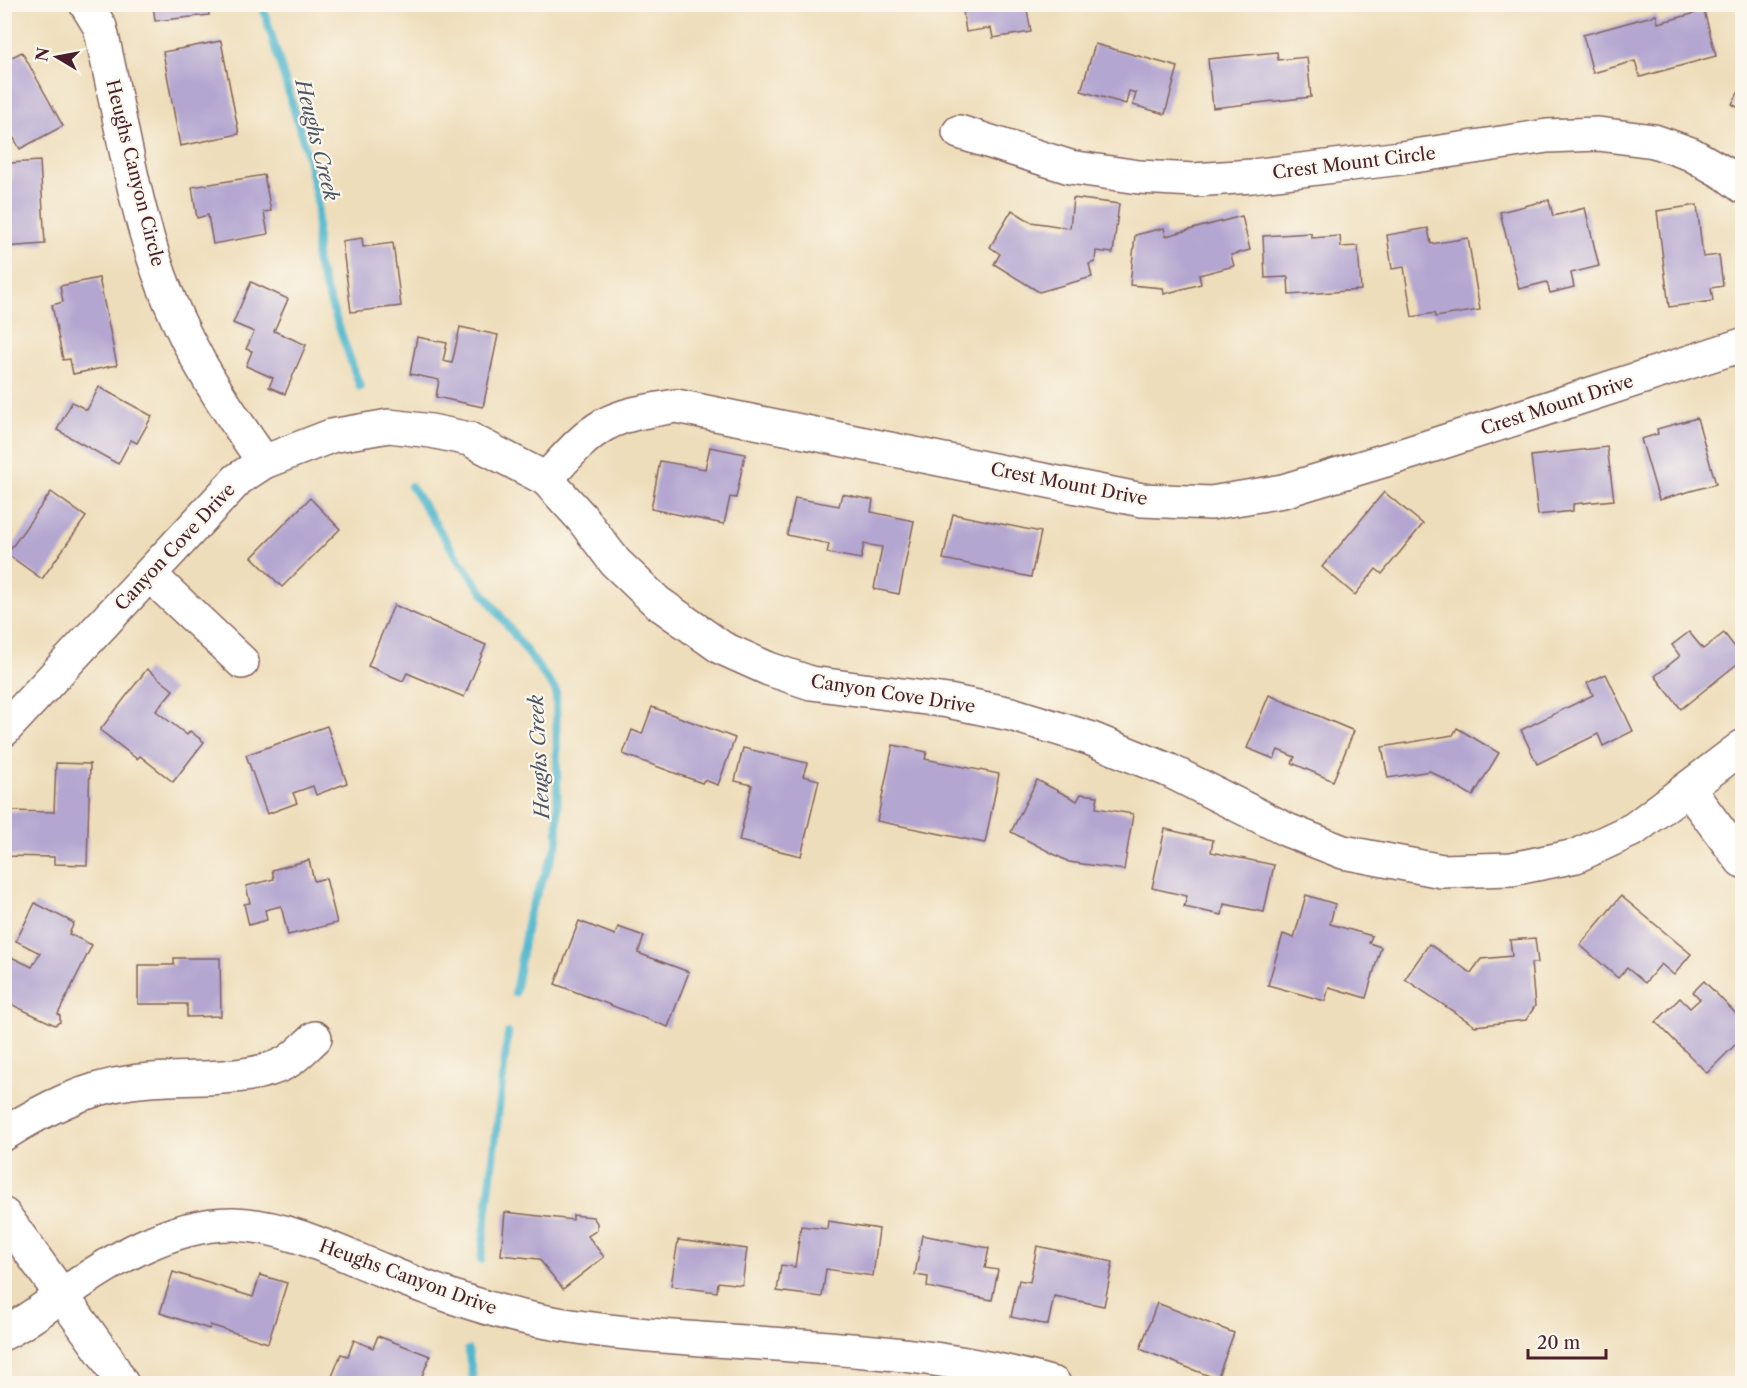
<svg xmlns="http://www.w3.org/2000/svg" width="1747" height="1388" font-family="'Libre Caslon Text',serif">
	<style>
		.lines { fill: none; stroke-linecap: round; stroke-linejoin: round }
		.stream { stroke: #50b7ce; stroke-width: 8 }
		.building { fill: #b3a6d0 }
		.minor-casing { stroke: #83625d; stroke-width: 36 }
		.minor { stroke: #fff; stroke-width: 33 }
		.labels { text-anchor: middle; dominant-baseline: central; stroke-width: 4.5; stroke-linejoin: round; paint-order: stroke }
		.street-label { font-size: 18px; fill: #4a1f2b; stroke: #fbf7ec }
		.water-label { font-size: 20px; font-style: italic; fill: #4c5464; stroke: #fbf7ec }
	</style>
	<rect width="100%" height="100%" fill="#fbf7ec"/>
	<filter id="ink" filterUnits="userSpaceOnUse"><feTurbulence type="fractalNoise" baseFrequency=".0167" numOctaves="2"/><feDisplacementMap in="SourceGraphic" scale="12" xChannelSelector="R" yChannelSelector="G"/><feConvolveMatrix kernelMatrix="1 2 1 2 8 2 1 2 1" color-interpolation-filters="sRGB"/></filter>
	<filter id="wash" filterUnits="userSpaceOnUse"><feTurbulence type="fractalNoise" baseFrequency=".008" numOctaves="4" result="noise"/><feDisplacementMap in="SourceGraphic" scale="24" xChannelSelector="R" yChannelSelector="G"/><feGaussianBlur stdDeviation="1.35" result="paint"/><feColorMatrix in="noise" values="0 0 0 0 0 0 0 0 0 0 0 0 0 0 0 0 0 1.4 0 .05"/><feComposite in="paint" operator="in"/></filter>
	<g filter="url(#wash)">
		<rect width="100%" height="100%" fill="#eeddba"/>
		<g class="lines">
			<g class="stream">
				<polyline points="262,4 306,150 318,205 316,261 360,387"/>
				<polyline points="411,486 459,560 556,691 558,842 529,913 515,993"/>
				<polyline points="481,1260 508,1033"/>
				<polyline points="468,1350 474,1384"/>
			</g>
		</g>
		<g id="blocks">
			<g class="building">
				<polygon points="153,4 208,4 209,15 155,21"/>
				<polygon points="962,4 1026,4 1031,32 993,38 991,28 966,32"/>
				<polygon points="1704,11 1716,56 1640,77 1635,61 1593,73 1583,35 1656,15 1658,23"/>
				<polygon points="221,41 239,134 180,146 163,52"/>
				<polygon points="1095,44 1178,67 1165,114 1133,105 1136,93 1129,91 1126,104 1081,91"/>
				<polygon points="22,52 63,126 20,149 4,121 4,61"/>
				<polygon points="1277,52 1278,60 1307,57 1311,97 1213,108 1208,59"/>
				<polygon points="1742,86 1742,110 1732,104"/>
				<polygon points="40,161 45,244 4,247 4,182 11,181 10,163"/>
				<polygon points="264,175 271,211 264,212 268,234 213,244 208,215 197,218 192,187"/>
				<polygon points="1073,198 1119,204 1113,253 1096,251 1095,262 1089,264 1092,277 1039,292 994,264 1000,254 990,247 1012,210 1031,222 1070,228"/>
				<polygon points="1549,200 1553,216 1585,208 1599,266 1571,273 1574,287 1550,293 1547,282 1519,289 1500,212"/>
				<polygon points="1697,205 1703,257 1719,255 1723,286 1711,288 1713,301 1669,307 1657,211"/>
				<polygon points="1242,216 1250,250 1231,255 1234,266 1199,275 1201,284 1164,294 1163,288 1130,285 1135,235 1164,228 1166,236"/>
				<polygon points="1428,228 1431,244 1468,238 1480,310 1435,317 1434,313 1412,317 1404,267 1392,269 1387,235"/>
				<polygon points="1311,233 1311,238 1340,236 1341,247 1358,246 1361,290 1289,295 1288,277 1265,278 1263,236"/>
				<polygon points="362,238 363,247 393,243 401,306 351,312 342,241"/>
				<polygon points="99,278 117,365 73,374 70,359 63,360 52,305 63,302 60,286"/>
				<polygon points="251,282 288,299 274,331 306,345 285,394 269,387 273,378 246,366 252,351 246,349 254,332 233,323"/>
				<polygon points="460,327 498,335 483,407 436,397 439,380 410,374 417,337 447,343 443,361 452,363"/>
				<polygon points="99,387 152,416 137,443 131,440 118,464 57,430 72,402 87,410"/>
				<polygon points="1697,418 1716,484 1659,500 1641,439 1658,434 1657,429"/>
				<polygon points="710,447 745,454 736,498 730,497 724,524 651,509 660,461 705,469"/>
				<polygon points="1607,447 1614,500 1573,504 1573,511 1538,515 1531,456"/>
				<polygon points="51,492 86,517 42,579 7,554"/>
				<polygon points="1384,492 1423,524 1382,574 1376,569 1355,595 1322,567"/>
				<polygon points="842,494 873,500 871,512 914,521 899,594 874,589 882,547 864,544 861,559 827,553 829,544 787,535 795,498 839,506"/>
				<polygon points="310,498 340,529 282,587 252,557"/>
				<polygon points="953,514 1041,532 1031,577 943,559"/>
				<polygon points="394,605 486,645 464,697 407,673 403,681 368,666"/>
				<polygon points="1689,632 1703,649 1724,633 1742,656 1742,660 1681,709 1655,676 1680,656 1672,645"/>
				<polygon points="147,669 173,690 156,711 187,735 190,731 204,742 173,782 140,756 137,759 100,730"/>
				<polygon points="1606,674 1633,731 1603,746 1598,734 1537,764 1521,730 1593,695 1587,683"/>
				<polygon points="1269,695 1354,731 1333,781 1292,763 1295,757 1278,750 1274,759 1247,748"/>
				<polygon points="652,707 735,738 718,785 704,780 702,783 623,754 632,730 642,734"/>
				<polygon points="327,726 347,783 316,795 313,786 293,793 297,803 267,814 246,755"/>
				<polygon points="1457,728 1499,753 1473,796 1430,771 1388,778 1382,747 1453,735"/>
				<polygon points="893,745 927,752 925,759 999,774 985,843 877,821"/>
				<polygon points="743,748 807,763 803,776 819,780 801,856 739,841 752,785 735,781"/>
				<polygon points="56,763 90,764 87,865 54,864 54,857 4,856 6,811 54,812"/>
				<polygon points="1037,780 1077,801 1081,794 1098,796 1096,808 1133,814 1124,870 1069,862 1011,832"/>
				<polygon points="1165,829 1213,840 1211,852 1274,865 1264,912 1224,904 1222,915 1184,907 1187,896 1152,888"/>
				<polygon points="309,860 314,881 326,878 337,923 288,935 281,906 265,910 267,920 249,925 244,904 250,903 246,886 274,879 272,870"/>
				<polygon points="1306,895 1335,904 1330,924 1372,936 1369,943 1381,947 1366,998 1329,987 1325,1001 1268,985 1283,934 1294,938"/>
				<polygon points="1621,896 1691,954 1674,975 1661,964 1645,983 1627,968 1618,978 1580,945"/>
				<polygon points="35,903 74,923 69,934 92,945 58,1014 60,1016 60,1022 55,1025 4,1001 4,961 7,955 32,967 40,953 16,941"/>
				<polygon points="579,921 615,935 618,927 644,936 638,953 689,972 668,1027 555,984"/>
				<polygon points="1535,938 1538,963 1531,963 1535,1006 1526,1020 1475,1026 1405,979 1429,944 1471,973 1481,959 1512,956 1510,940"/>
				<polygon points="174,958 220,958 221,1016 187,1017 187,1004 138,1004 138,965 174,965"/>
				<polygon points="1704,981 1742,1020 1742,1038 1707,1073 1656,1022 1680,998 1690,1008 1700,999 1693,992"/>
				<polygon points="505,1212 573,1220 573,1215 593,1217 597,1223 597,1230 588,1236 604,1257 563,1289 539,1259 501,1255"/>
				<polygon points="828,1221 879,1229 873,1276 826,1269 822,1297 777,1291 781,1265 795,1267 801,1226 827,1229"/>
				<polygon points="922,1235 989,1248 985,1268 998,1270 992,1300 927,1287 928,1277 915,1275"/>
				<polygon points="678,1240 747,1249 742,1285 718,1282 717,1292 671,1286"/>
				<polygon points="1037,1246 1113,1262 1104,1306 1054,1296 1048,1325 1011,1317 1019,1280 1030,1282"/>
				<polygon points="173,1272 253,1297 260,1275 287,1283 268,1343 210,1325 209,1329 160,1313"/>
				<polygon points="1157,1303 1234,1333 1217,1379 1140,1349"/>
				<polygon points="378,1336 430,1356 419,1384 404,1381 403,1384 343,1384 331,1379 341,1354 348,1356 354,1340 373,1348"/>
			</g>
		</g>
	</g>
	<g filter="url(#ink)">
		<use href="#blocks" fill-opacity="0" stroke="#83625d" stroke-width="1.5"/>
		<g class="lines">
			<g class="minor-casing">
				<g id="minor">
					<path d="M86,4L100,27C121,117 133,211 168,297C192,357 227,410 264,462"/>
					<polyline points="959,132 1070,167 1139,177 1194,180 1252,176 1401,158 1547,136 1598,134 1654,141 1691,154 1726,174 1742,186"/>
					<path d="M546,479C564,460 581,438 604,425C626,413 652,410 676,406L1142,500L1211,503L1283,491L1409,453L1742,345"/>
					<polyline points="150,575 242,662"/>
					<polyline points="4,730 238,479 264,462 331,436 389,426 431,431 469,439 546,479 581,517 615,562 657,602 722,648 769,669 811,683 948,701 1011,714 1089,738 1168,770 1287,830 1343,852 1442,871 1512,869 1576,856 1634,829 1742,747"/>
					<polyline points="1688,789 1742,861"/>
					<path d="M4,1134C44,1109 85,1088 132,1082C176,1075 249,1084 287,1062C297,1056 306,1046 315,1038"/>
					<polyline points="4,1215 106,1357 122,1384"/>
					<path d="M4,1333C25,1323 41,1310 60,1297C108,1262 173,1222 235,1224C286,1226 335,1251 382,1270C425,1288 472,1305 518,1316C582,1331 649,1335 715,1340C829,1348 943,1352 1054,1384"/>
				</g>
			</g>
			<use href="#minor" class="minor"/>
		</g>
	</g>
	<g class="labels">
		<g class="street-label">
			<text transform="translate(1354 163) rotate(-7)">Crest Mount Circle</text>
			<text transform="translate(135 173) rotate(76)">Heughs Canyon Circle</text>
			<text transform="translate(1557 405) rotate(-18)">Crest Mount Drive</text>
			<text transform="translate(1069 484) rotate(11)">Crest Mount Drive</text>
			<text transform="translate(175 547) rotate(-47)">Canyon Cove Drive</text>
			<text transform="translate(893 694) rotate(9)">Canyon Cove Drive</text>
			<text transform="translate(408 1277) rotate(20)">Heughs Canyon Drive</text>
		</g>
		<g class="water-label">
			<text transform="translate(317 140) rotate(76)">Heughs Creek</text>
			<text transform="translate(539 757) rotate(-93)">Heughs Creek</text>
		</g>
	</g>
	<rect width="1747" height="1388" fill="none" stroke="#fbf7ec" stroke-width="24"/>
	<g transform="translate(57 57) rotate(280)" stroke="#fbf7ec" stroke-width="4.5" paint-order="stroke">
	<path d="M0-4.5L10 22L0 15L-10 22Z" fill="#4a1f2b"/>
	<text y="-9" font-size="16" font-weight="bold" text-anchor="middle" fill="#4a1f2b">N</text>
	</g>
	<path d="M1528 1349v9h78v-9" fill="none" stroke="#4a1f2b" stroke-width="3"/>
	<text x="1537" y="1349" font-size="18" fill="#4a1f2b" stroke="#fbf7ec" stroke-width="4.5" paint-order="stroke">20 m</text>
</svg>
